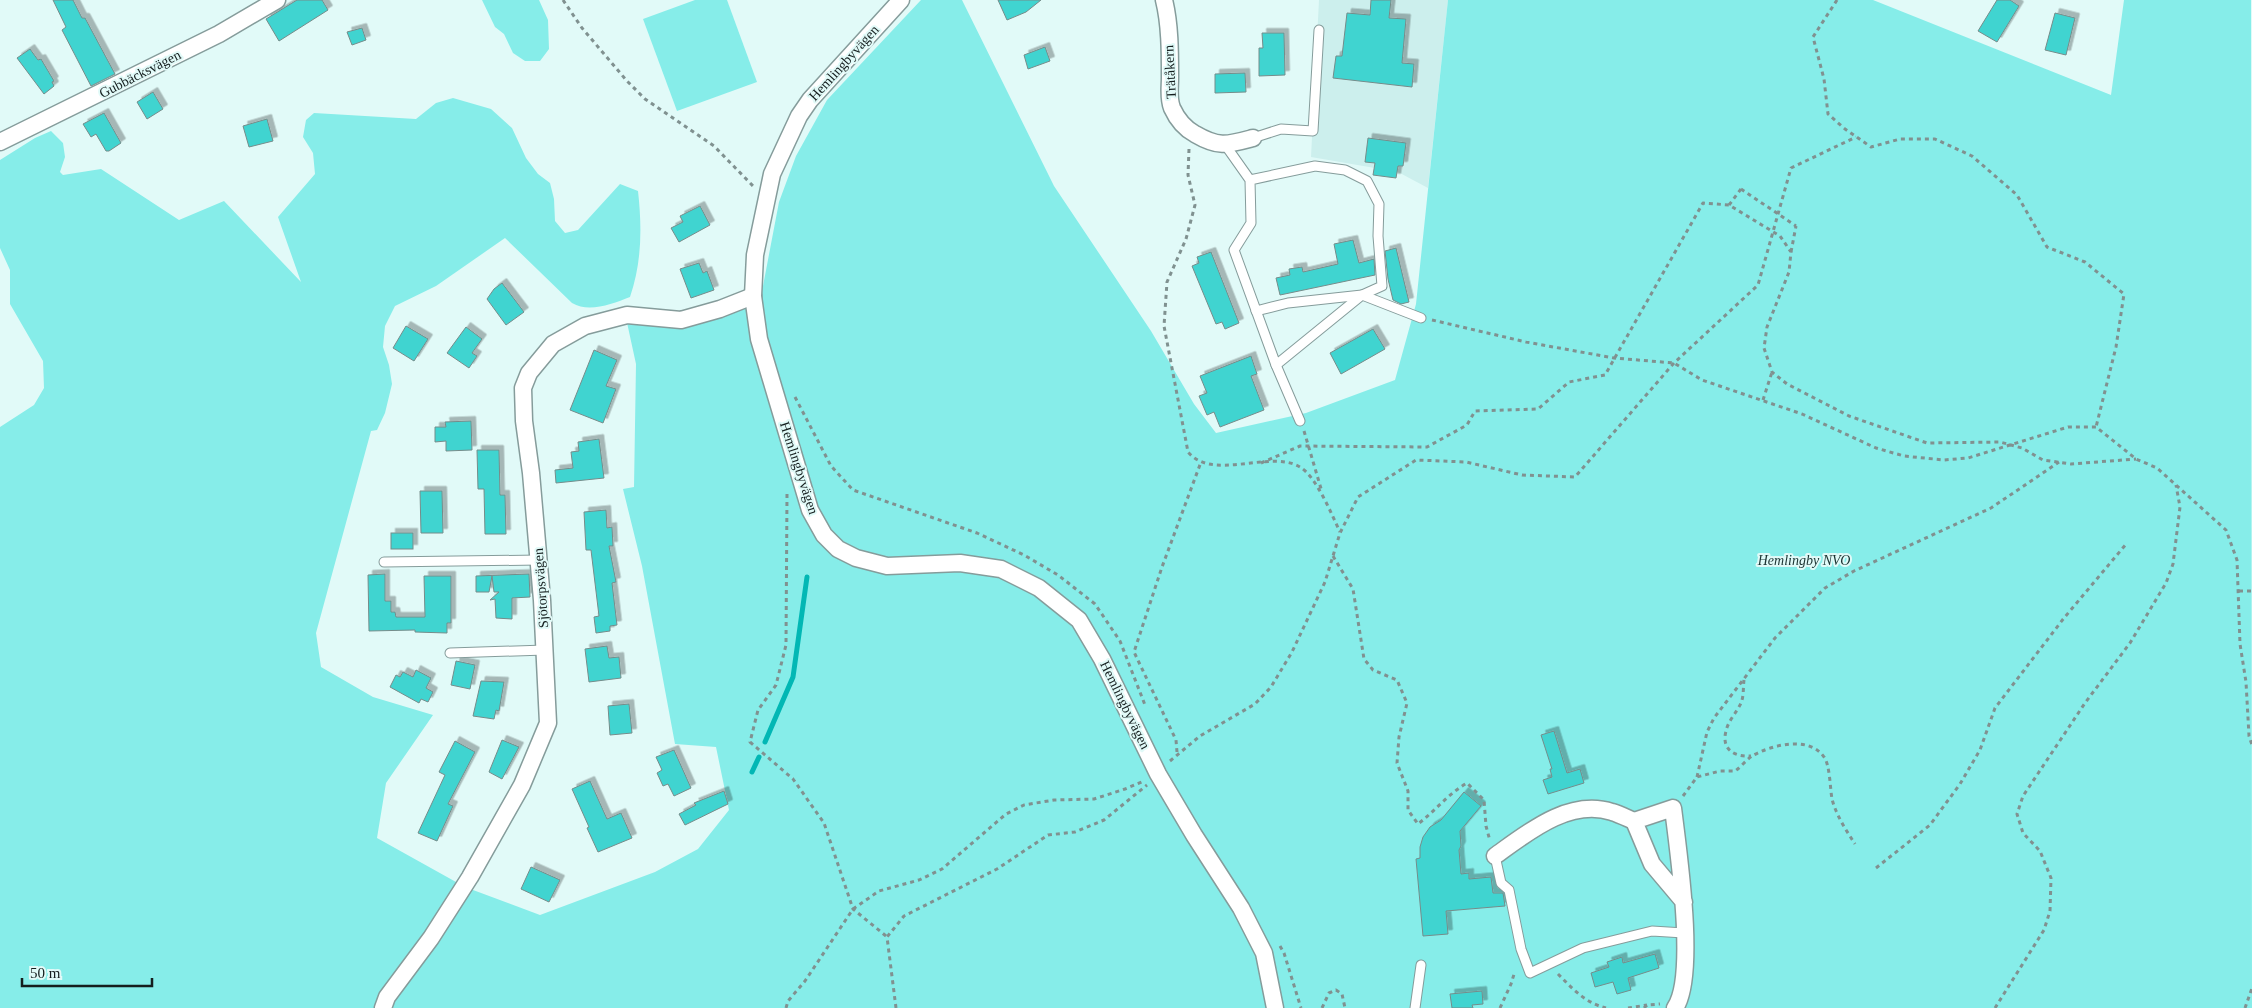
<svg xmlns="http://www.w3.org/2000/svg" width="2252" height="1008" font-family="'Times New Roman',serif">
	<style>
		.built { fill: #ccefed }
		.green { fill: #86ede9 }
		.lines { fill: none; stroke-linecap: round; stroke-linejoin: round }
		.stream { stroke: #02b7b4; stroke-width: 5 }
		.building { fill: #41d4d0; stroke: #758c8a; filter: url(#shadow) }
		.service-casing { stroke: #859c9b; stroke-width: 11 }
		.minor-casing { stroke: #859c9b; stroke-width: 19 }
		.path { stroke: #809190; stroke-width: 3; stroke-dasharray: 4 4; stroke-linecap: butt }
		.service { stroke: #fff; stroke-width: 9 }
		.minor { stroke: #fff; stroke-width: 16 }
		.path-bridge { stroke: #809190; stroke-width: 3; stroke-dasharray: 4 4; stroke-linecap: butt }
		.labels { text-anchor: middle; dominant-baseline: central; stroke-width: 4; stroke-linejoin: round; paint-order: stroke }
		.street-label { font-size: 14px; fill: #151e1e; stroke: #e1faf8 }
		.park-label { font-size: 14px; font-style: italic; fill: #1b3332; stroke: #e1faf8 }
	</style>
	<defs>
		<filter id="shadow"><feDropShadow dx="4.5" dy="-4.5" stdDeviation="0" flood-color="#0004"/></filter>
	</defs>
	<rect width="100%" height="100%" fill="#e1faf8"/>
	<polygon class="built" points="1319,0 1448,0 1428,188 1398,172 1311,157"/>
	<g class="green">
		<polygon points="482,0 539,0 548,20 549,49 540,61 525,61 513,53 504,34 495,27"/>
		<polygon points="695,0 727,0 757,82 677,111 643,19"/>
		<path d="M921,0H962L1054,186L1151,331L1194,404L1216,433L1306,413L1395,380L1416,304L1448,0H1873L2111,95L2124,0H2251L2252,1008H0V427L34,405L44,388L43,361L10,304V270L0,248V160L35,138L51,131L63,143L65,157L60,172L63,175L101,169L179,220L224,201L301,282L278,217L315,174L313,153L303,137L306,120L314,113L416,119L436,103L453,98L491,109L512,128L526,158L538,174L550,183L554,199L555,221L565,233L578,230L620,184L638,191C642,227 642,262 630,297C612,304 589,313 572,303L505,238L436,286L395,306L385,326L383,347L389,365L392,384L385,413L377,430L371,431L316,633L321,667L373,697L433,715L386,783L377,838L465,887L540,915L655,872L698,849L729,810L716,747L675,744L642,566L623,489L634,487L636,364L626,318L708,309L763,286L779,202L796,156L827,100Z"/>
	</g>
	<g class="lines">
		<g class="stream">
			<polyline points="765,742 793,677 807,577"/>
			<polyline points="752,772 759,757"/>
		</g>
	</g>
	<g class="building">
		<polygon points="53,0 73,0 82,18 85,18 115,74 91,86 62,30 66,27"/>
		<polygon points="297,0 322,0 328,10 279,41 266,19"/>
		<polygon points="998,0 1041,0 1026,12 1007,20"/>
		<polygon points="1371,0 1391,0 1389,18 1406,19 1402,63 1414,64 1412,87 1333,78 1336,56 1342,56 1347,13 1370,15"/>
		<polygon points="1997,0 2010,0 2019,6 1997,42 1978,31"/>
		<polygon points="2055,13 2075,18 2066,55 2045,50"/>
		<polygon points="362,28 366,40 352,45 347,32"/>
		<polygon points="1262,33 1284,33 1285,75 1259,76 1259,48 1263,48"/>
		<polygon points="1045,47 1050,61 1028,69 1024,55"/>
		<polygon points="30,49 38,60 41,59 54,81 52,82 54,86 44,94 17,58"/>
		<polygon points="1245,73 1246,92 1215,93 1215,74"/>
		<polygon points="153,92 163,109 147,119 137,102"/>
		<polygon points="104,113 121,143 109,151 106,151 96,134 91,137 83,124"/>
		<polygon points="267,119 273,141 249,147 243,126"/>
		<polygon points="1368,138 1406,143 1403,166 1398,166 1396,178 1373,175 1375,163 1365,162"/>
		<polygon points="700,206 710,225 679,242 671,228 683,222 680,216"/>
		<polygon points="1353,240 1359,263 1374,259 1375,275 1280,295 1276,278 1290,275 1289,269 1302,267 1303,272 1338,264 1334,244"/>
		<polygon points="1396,248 1409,302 1401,304 1393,300 1388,279 1385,251"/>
		<polygon points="1211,252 1239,323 1225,329 1222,322 1216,324 1192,266 1199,263 1197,257"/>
		<polygon points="699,263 703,273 707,271 714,290 691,298 680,269"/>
		<polygon points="502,283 524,312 506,325 487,299 494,289"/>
		<polygon points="406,326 428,339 414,361 393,348"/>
		<polygon points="466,327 482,339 472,353 477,356 469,368 447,353"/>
		<polygon points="1373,329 1385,349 1341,374 1330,353"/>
		<polygon points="594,350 617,360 606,386 616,389 603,423 570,410"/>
		<polygon points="1251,356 1257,374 1251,376 1264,410 1220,427 1214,412 1207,415 1199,396 1207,393 1200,376"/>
		<polygon points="471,421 472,450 446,451 446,441 435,442 435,427 446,427 445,422"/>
		<polygon points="599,439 604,478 556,483 555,470 573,468 571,452 579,451 578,442"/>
		<polygon points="477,450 499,450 500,495 505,495 506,534 485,534 484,489 478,489"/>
		<polygon points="420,491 442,491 443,533 421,533"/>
		<polygon points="606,510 607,528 612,527 613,546 609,546 616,582 612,583 617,625 610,626 610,631 596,633 594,617 599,616 591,550 586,550 584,512"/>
		<rect x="391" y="533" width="22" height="16"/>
		<polygon points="385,574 385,601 391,601 391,612 395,612 396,617 425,617 424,576 451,576 451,623 447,623 447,633 415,632 415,630 369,631 368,575"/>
		<polygon points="529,574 530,597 512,598 512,619 496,618 495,599 490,600 499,592 494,592 492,576 489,592 476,592 476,576"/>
		<polygon points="607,646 609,658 619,657 621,678 589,682 585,649"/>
		<polygon points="456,661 475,665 470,689 451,685"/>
		<polygon points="416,670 431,678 426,688 433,692 428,702 421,699 419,703 390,687 396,675 400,677 403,672 413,677"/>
		<polygon points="481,681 504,682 499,711 496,710 494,719 473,716"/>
		<polygon points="629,704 632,733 610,735 608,706"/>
		<polygon points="1554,731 1567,773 1580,769 1584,783 1548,794 1543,780 1552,777 1550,769 1552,769 1541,735"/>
		<polygon points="502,740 519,747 502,779 489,772"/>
		<polygon points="455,741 475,752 448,804 453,806 437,841 418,833 445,775 439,772"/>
		<polygon points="674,750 691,788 674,796 668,784 663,786 657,773 662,770 656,757"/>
		<polygon points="590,781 607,819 621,813 632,838 598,852 587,828 589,827 572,789"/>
		<polygon points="724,791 728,804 685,825 679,814 696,805 694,803"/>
		<polygon points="1464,792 1481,806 1460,831 1461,846 1459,850 1461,874 1469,873 1469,879 1491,877 1493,893 1503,893 1505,906 1446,911 1448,934 1423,936 1416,859 1420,858 1420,847 1423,837 1430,827 1441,820"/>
		<polygon points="531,867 560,880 549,902 521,889"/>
		<polygon points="1655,954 1659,968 1628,978 1631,990 1617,994 1613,982 1595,987 1591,973 1609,967 1607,962 1622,957 1623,963"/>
		<polygon points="1482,991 1483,1004 1472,1005 1473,1008 1452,1008 1450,994"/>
	</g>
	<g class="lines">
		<g class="service-casing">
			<g id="service">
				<polyline points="1253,138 1281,129 1313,131 1319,30"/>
				<polyline points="1226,146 1250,180 1315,166 1345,170 1367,181 1379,204 1378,236 1382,286 1362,295 1276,365 1234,250 1251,223 1250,180"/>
				<polyline points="1256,311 1288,303 1362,295 1421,318"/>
				<polyline points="1276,365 1300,421"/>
				<polyline points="384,562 539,560"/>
				<polyline points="450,653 545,650"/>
				<polyline points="1495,856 1501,883 1509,890 1521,949 1530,973 1583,948 1652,931 1684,933"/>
				<polyline points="1415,1008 1421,965"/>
			</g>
		</g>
		<g class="minor-casing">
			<g id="minor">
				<polyline points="901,0 810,100 799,116 772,174 755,255 753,296 759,339 810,510 824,535 838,549 856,558 887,566 960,563 1001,569 1039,588 1079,620 1102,659 1158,774 1194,835 1241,908 1264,953 1275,1008"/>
				<path d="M1164,0C1170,24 1170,52 1170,77C1170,88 1168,98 1172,108C1177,119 1184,128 1195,134C1219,148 1227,145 1253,138"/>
				<polyline points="0,142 219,34 277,0"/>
				<path d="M1495,856C1527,833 1569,798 1612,812C1619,814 1627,818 1634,821"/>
				<polyline points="383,1008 387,997 431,938 470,877 522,785 548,723 542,600 531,473 524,421 523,388 529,373 553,344 585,326 627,315 681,320 720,309 753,296"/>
				<path d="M1675,1008C1697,976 1678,850 1673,808L1634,821L1652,864L1684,902"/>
			</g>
		</g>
		<g class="path">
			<polyline points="563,0 582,28 627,81 645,99 714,146 754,187"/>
			<polyline points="1837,0 1813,37 1824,79 1828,114 1845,129 1871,147 1900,139 1935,139 1972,156 2017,195 2047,247 2085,262 2124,294 2116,347 2096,427"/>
			<path d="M1189,149L1188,175L1195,205L1186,239L1167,282L1164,326L1188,452C1213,482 1270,449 1300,467C1316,476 1332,515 1340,532"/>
			<polyline points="1729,205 1741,189"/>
			<polyline points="1791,252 1796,226"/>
			<polyline points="1432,320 1526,342 1614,358 1674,363 1702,380 1802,414 1876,448 1904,456 1944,460 1968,458 2068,427 2096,427 2136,459 2157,468 2226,530 2237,560 2240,644 2246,682 2249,736 2252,745"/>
			<polyline points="795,397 831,466 853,490 977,533 1024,555 1058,575 1095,604 1120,641 1145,705"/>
			<polyline points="1763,400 1772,372"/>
			<polyline points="1304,431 1322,492"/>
			<polyline points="1261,463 1300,446 1427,447 1467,425 1475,411 1538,409 1569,382 1605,375 1703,203 1729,205 1780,236 1791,252 1789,272 1767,327 1764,348 1772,372 1787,384 1849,416 1927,443 2000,442 2022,448 2043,460 2071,464 2136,459"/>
			<polyline points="787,494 786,645 776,685 758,710 750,742 793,779 824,823 853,909 886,936"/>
			<path d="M1333,556L1353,589L1364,659L1373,670L1397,680L1407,703L1399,737L1397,763L1408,791V810L1418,824C1435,811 1448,794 1467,783L1484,800L1486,826L1490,841"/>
			<polyline points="2239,591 2252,591"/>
			<path d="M1744,680C1743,687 1744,696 1741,703C1737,712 1728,721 1726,731C1721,750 1735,757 1751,756"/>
			<polyline points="1177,752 1176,740 1134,652 1162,567 1201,462"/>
			<polyline points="1170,761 1200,736 1255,704 1271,687 1292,652 1325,582 1340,533 1358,497 1416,460 1466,462 1522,475 1575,477 1674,363 1758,285 1791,168 1856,137"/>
			<polyline points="1697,777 1707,732 1714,718 1775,638 1825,588 1854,571 1991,508 2059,462"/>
			<path d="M1683,796L1697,777L1720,771H1735C1741,767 1746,760 1752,756C1771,745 1809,735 1824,757C1830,765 1830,788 1832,799C1836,815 1846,830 1855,844"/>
			<polyline points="1876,868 1930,825 1960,784 1980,750 1995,708 2064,618 2127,543"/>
			<polyline points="1280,946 1284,953 1301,1008"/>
			<path d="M1558,974C1572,988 1585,1003 1606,1008"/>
			<polyline points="786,1008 788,1001 805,981 853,909 879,891 919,880 942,869 1006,814 1024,805 1054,800 1094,799 1125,789 1144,781"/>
			<polyline points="896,1008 887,937 904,916 997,869 1048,835 1075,832 1104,820 1147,785"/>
			<polyline points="1322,1008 1329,993 1336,990 1342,994 1345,1008"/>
			<polyline points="1500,1008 1511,984 1515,971"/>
			<polyline points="1628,1008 1647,1005"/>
			<polyline points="1644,1008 1647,1005 1660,1004"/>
			<polyline points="1995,1008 2044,930 2050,911 2051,878 2040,851 2023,833 2017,814 2023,796 2085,703 2130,643 2166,583 2173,564 2180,507 2176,485"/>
			<polyline points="2245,1008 2252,988"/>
		</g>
		<use href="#service" class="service"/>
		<use href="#minor" class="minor"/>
		<polyline class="path-bridge" points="1741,189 1796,226"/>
	</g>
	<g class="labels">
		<g class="street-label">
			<text transform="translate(844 63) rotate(-48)">Hemlingbyvägen</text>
			<text transform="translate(1170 72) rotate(-93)">Trätåkern</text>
			<text transform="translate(140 74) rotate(-27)">Gubbäcksvägen</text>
			<text transform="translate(799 468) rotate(72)">Hemlingbyvägen</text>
			<text transform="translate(541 588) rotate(-94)">Sjötorpsvägen</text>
			<text transform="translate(1125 705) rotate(64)">Hemlingbyvägen</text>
		</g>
		<g class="park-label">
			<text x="1804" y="560">Hemlingby NVO</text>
		</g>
	</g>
	<path d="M22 978v8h130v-8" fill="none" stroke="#151e1e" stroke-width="2.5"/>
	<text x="30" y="978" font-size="15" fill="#151e1e" stroke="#e1faf8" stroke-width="4" paint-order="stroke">50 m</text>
</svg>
